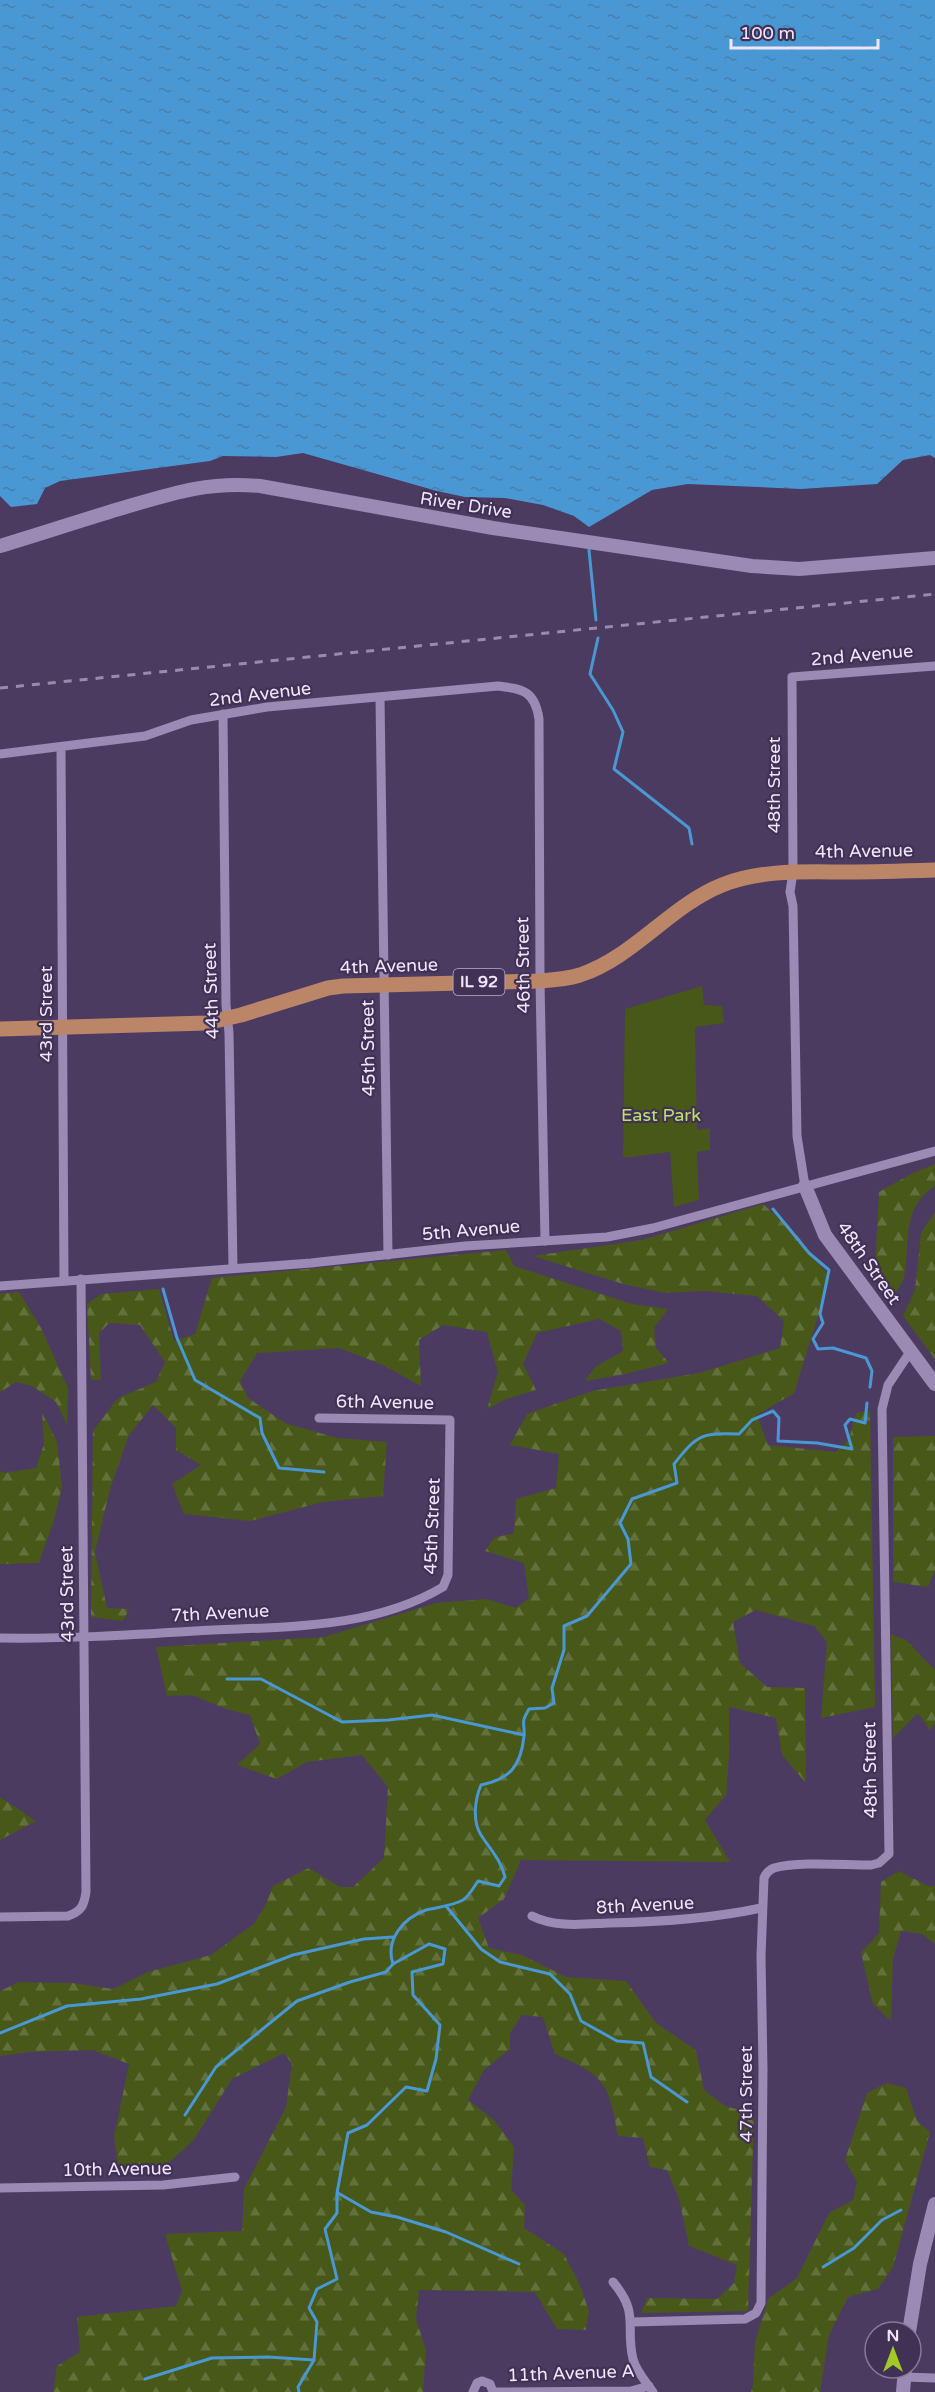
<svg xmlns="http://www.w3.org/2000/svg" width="935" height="2392" font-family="'Varela Round',sans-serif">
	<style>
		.green { fill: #475819 }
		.forest { fill: url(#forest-firs) }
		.water { fill: url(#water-ripples) }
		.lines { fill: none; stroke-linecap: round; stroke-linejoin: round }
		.stream { stroke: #4a98d3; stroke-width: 3 }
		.street { stroke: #9b8ab4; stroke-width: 9 }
		.secondary { stroke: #9b8ab4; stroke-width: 14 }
		.primary { stroke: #ba8667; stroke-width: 15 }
		.rail { stroke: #998cab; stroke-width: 3; stroke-dasharray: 8 8; stroke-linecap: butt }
		.labels { text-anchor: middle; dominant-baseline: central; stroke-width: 4.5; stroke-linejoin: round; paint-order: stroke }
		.shield { fill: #413155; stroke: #bbb0cb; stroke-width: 1.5 }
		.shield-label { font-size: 16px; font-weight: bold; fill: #efe6fd }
		.street-label { font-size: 18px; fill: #efe6fd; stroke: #413155 }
		.park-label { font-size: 18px; fill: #bde06e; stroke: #413155 }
	</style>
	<defs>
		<pattern id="forest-firs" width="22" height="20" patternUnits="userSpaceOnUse" patternTransform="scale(1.5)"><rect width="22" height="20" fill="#475819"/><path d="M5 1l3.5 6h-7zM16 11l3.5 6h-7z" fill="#62703b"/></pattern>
		<pattern id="water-ripples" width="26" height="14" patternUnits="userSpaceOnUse" patternTransform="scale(1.5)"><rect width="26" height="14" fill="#4a98d3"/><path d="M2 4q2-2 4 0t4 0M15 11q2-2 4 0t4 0" fill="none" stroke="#497faa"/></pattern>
	</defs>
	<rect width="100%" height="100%" fill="#4c3b61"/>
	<polygon class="green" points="702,986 704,1005 722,1006 724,1023 695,1027 697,1130 710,1128 710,1150 697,1152 699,1200 674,1207 670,1152 623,1158 625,1009"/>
	<g class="forest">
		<path d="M935,1164V1186C900,1209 911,1242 904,1277C902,1285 894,1294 889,1301L875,1267L879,1192L913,1173Z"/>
		<path d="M763,1204L797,1235L830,1278L794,1393L757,1415L768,1445L836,1452L849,1439L856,1413L870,1411L875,1707L821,1718L827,1642L814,1626L756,1610L733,1622L740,1663L767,1687L805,1688L806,1783L782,1755L776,1718L729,1707V1757L726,1795L705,1820L730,1862L521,1860L504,1899L478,1918L489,1948L522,1955L566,1977L626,1981L656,2023L696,2050L704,2090L725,2106L754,2114L748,2311L641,2313L647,2298L717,2299L734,2283L737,2265L689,2246L679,2199L667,2170L650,2167L643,2138L618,2136C609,2083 605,2076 555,2054L543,2017L522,2015L510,2033V2049L484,2070L468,2100L494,2120L514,2147L511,2190L525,2205L524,2228L564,2254L579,2283L589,2311L586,2330L557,2329L535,2292L419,2290L416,2319L426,2350L423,2392H53L57,2366L80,2352L77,2317L176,2306L182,2291L165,2234L242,2231L244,2189L286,2107L292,2064L284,2053L232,2079L193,2141L167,2164L119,2172L114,2137L129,2064L93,2050L30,2052L0,2056V1991L19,1982L73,1983L113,1989L148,1972L211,1955L254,1924L266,1904L273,1886L309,1868L340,1887H353L384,1858L388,1787L362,1755L307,1762L277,1779L237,1765L260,1744L250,1715L226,1709L192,1695L167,1696L156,1647L324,1637L436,1603L486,1599L516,1608L529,1598L524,1563L485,1551L494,1538L514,1533L516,1499L556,1488L559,1454L510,1445L527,1414L592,1391L699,1373L780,1348L784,1321L757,1296L703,1291L665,1293L623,1284L533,1256L642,1240Z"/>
		<polygon points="935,1212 935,1359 903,1316 915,1290 921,1233"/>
		<polygon points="506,1250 514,1266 632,1304 668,1309 654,1328 656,1348 669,1363 625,1374 585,1381 595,1367 623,1351 621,1331 599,1319 537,1333 523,1364 536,1390 506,1399 487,1409 498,1372 487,1332 443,1325 419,1340 421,1386 381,1364 339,1348 257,1353 240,1381 248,1398 285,1423 337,1438 387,1442 383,1496 323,1502 250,1521 184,1514 172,1484 201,1465 176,1450 176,1428 153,1405 129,1435 110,1489 95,1552 107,1608 129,1609 123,1621 91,1617 93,1431 118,1398 156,1382 165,1362 140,1325 109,1323 99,1333 101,1380 91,1380 87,1304 101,1294 159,1289 174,1341 195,1334 212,1278"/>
		<polygon points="19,1292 41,1328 68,1388 67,1425 56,1402 32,1386 16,1382 0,1392 0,1294"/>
		<polygon points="42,1412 57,1442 62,1487 54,1520 39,1563 0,1564 0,1471 4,1473 36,1468 44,1444"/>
		<polygon points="935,1436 935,1570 928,1587 893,1582 893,1437"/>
		<polygon points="891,1634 906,1640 935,1670 935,1723 930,1730 918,1713 893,1738"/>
		<polygon points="0,1797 36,1821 0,1840"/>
		<polygon points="899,1871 928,1886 935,1886 935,1944 922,1934 901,1931 893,1959 891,2021 873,2004 861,1953 879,1933 881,1882"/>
		<polygon points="887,2083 906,2088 917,2121 930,2132 893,2267 878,2289 848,2297 829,2335 820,2392 751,2392 753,2386 755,2342 768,2299 797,2278 829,2213 853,2200 857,2182 845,2160 867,2093"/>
	</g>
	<polygon class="water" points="0,0 935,0 935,458 930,455 903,460 877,484 801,489 688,484 652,490 589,527 574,516 543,505 505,498 465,497 437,491 303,453 276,457 223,456 210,461 60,481 45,488 37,504 11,507 0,496"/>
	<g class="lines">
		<g class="stream">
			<polyline points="589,550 596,620"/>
			<polyline points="598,638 590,674 613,710 623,732 614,769 689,828 692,844"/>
			<polyline points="773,1209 809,1253 829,1270 820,1314 823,1323 813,1339 818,1349 833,1348 866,1358 872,1371 870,1387"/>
			<polyline points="163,1289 177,1338 195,1380 260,1418 262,1433 279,1468 324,1472"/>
			<polyline points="227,1679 261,1679 342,1722 388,1720 432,1715 524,1735"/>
			<polyline points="446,1906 481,1949 500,1962 550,1974 570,1994 581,2021 617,2041 643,2043 651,2077 687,2102"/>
			<polyline points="0,2033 67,2006 141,1999 217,1984 293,1955 364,1939 393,1937"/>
			<polyline points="185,2115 216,2067 297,2001 350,1982 386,1972 393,1964"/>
			<polyline points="338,2193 371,2212 397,2217 446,2232 519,2264"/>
			<polyline points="823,2267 854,2248 882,2220 901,2210"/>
			<polyline points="145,2379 212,2358 268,2357 314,2360"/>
			<path d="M299,2392L298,2387L314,2360L317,2322L309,2308L317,2289L337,2279L325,2229L337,2213V2193L348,2133L367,2125L406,2087L427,2091L436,2059L440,2025L413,1995L412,1972L443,1964L445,1949L429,1944L393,1964C385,1940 403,1918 426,1910C438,1907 452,1906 463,1900C469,1896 474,1887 478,1881L499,1886L505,1877C501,1860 490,1849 481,1835C472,1821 475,1799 481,1785C510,1779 521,1766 524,1736C525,1720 520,1725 529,1709L545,1708L554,1703L552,1688L564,1650V1626L587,1616L631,1564L628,1539L620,1523L632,1499L677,1483L674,1464C698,1434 701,1433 739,1434L752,1420L773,1411L779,1418L778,1441L817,1443L852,1449L845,1425L850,1419L865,1423L867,1403"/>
		</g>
		<g class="street">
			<polyline points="380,698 388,1255"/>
			<polyline points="223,714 226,1005 229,1033 233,1268"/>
			<polyline points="61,747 64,1281"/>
			<path d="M0,754L145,736L191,720L267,707L498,686C523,689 535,691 539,719L540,981L545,1241"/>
			<polyline points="805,1186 797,1136 793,906 790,892 793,872 792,677 935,666"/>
			<polyline points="0,1286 311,1263 465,1246 607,1237 653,1228 935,1151"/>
			<path d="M0,1638C65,1639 130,1635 195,1631C279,1626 369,1631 443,1587L448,1575L450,1420L319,1418"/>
			<path d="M532,1916C556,1928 584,1924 609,1923C661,1922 710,1919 761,1908"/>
			<path d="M0,1917L68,1916C82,1911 84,1905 86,1892L81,1279"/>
			<polyline points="0,2188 163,2185 235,2177"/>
			<path d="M613,2282C640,2314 625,2326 633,2359C636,2371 646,2382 653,2392"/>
			<path d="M632,2322L745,2319L756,2313L761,2303L763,2069L761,1956L764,1878C766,1873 769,1870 774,1868C799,1861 843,1865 871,1865L879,1863L889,1854L882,1409L888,1385L910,1352"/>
			<polyline points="904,2377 935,2378"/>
			<polyline points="473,2392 477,2383 482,2381 490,2384 493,2392"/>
			<polyline points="493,2392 631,2391 649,2386"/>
		</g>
		<g class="secondary">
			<path d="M0,546C40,534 79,521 119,509C170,494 206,481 260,486L493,528L752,566L799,569L935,558"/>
			<polyline points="805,1186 825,1235 935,1384"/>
			<polyline points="909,2332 920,2264 935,2204"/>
			<polyline points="903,2392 905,2368"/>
		</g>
		<path class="primary" d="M0,1029L206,1023L241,1015L328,988L343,986L540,981C553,980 567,979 580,975C634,957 670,906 722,885C762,869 807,872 848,872C877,872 906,871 935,870"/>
		<polyline class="rail" points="0,688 935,594"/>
	</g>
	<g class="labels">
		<rect class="shield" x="453.5" y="969" width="51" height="26" rx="4.5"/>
		<g class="shield-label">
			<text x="479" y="982">IL 92</text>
		</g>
		<g class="street-label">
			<text transform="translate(466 505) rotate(9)">River Drive</text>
			<text transform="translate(862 655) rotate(-5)">2nd Avenue</text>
			<text transform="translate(260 694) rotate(-7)">2nd Avenue</text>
			<text transform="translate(774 785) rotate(-90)">48th Street</text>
			<text transform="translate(864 851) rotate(-1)">4th Avenue</text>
			<text transform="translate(523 965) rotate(-91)">46th Street</text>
			<text transform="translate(389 966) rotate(-2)">4th Avenue</text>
			<text transform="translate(211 991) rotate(-92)">44th Street</text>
			<text transform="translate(46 1014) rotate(-90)">43rd Street</text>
			<text transform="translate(368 1048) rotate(-91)">45th Street</text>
			<text transform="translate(471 1230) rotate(-5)">5th Avenue</text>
			<text transform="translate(869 1263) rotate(55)">48th Street</text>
			<text transform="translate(385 1402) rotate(1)">6th Avenue</text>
			<text transform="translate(432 1526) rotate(-88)">45th Street</text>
			<text transform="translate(67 1594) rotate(-91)">43rd Street</text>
			<text transform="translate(220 1613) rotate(-3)">7th Avenue</text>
			<text transform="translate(870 1770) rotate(-91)">48th Street</text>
			<text transform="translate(645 1905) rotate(-3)">8th Avenue</text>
			<text transform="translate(746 2094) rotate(-90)">47th Street</text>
			<text transform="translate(117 2169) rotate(-1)">10th Avenue</text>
			<text transform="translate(571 2373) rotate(-2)">11th Avenue A</text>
		</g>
		<g class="park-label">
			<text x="661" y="1115">East Park</text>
		</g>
	</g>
	<g transform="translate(893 2350)"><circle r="28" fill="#413155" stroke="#877998" stroke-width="1.5"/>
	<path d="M0-4.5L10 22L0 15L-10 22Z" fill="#a1c92a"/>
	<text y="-9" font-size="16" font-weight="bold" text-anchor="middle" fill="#efe6fd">N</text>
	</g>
	<path d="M731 39v9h147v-9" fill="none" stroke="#efe6fd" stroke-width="3"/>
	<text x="740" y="39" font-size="18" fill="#efe6fd" stroke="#413155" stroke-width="4.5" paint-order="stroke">100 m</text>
</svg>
